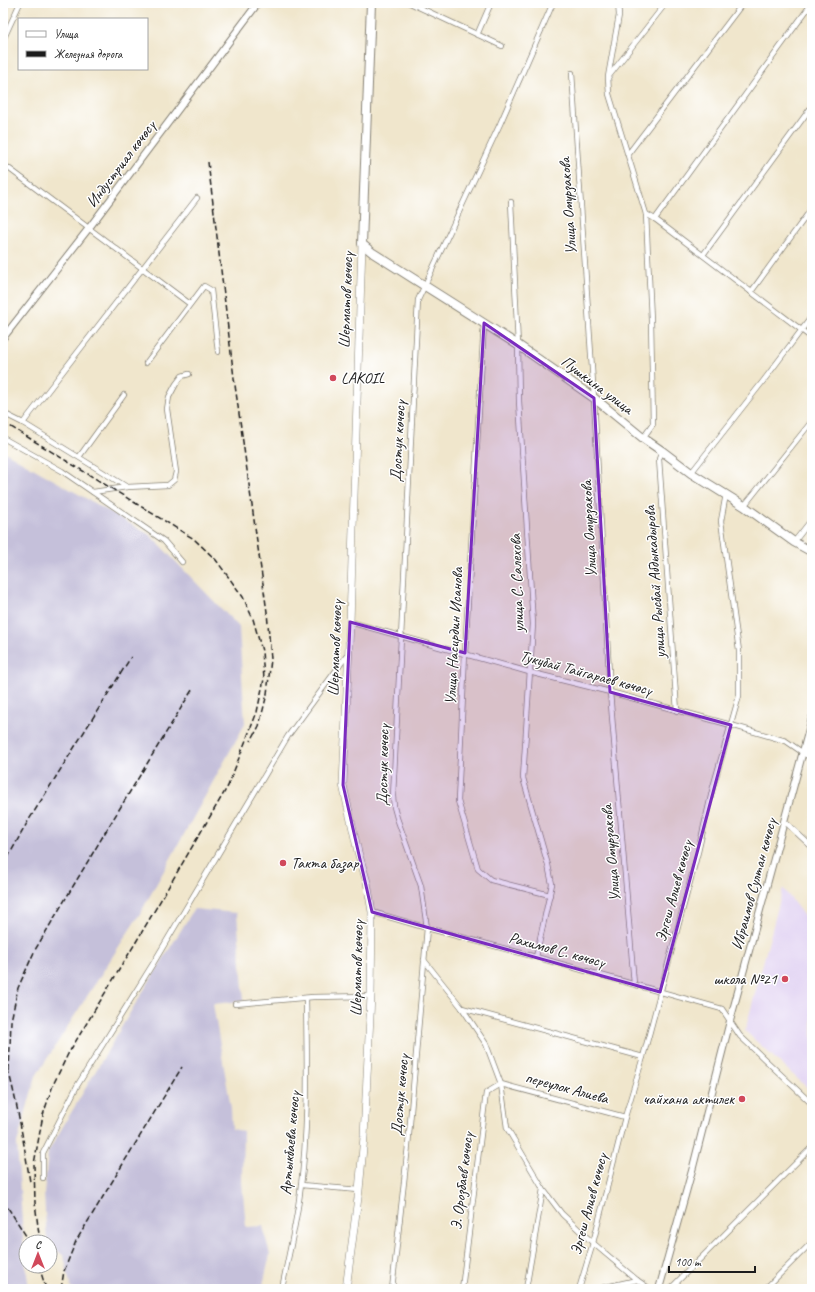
<svg xmlns="http://www.w3.org/2000/svg" width="815" height="1292" font-family="Caveat,sans-serif">
	<style>
		.built { fill: #e2d4f3 }
		.industrial { fill: #c5c0da }
		.lines { fill: none; stroke-linecap: round; stroke-linejoin: round }
		.street-casing { stroke: #868174; stroke-width: 6 }
		.secondary-casing { stroke: #868174; stroke-width: 8 }
		.primary-casing { stroke: #868174; stroke-width: 8 }
		.highway-casing { stroke: #868174; stroke-width: 10 }
		.street { stroke: #fff; stroke-width: 4.5 }
		.secondary { stroke: #fff; stroke-width: 6 }
		.primary { stroke: #fff; stroke-width: 7 }
		.highway { stroke: #fff; stroke-width: 8 }
		.rail { stroke: #1c1c1c; stroke-width: 1.5; stroke-dasharray: 6 3; stroke-linecap: butt }
		.marked { fill: #7b2cbf; fill-opacity: 0.2; stroke: #7b2cbf; stroke-width: 3; stroke-linejoin: round }
		.poi-dot { fill: #d1495b; stroke: #fff; stroke-width: 1.5 }
		.labels { text-anchor: middle; dominant-baseline: central; stroke-width: 3; stroke-linejoin: round; paint-order: stroke }
		.street-label { font-size: 16px; fill: #1c1c1c; stroke: #fff }
		.poi-label { font-size: 16px; fill: #1c1c1c; stroke: #fff; text-anchor: start }
	</style>
	<rect width="100%" height="100%" fill="#fff"/>
	<filter id="ink" filterUnits="userSpaceOnUse"><feTurbulence type="fractalNoise" baseFrequency=".025" numOctaves="2"/><feDisplacementMap in="SourceGraphic" scale="8" xChannelSelector="R" yChannelSelector="G"/><feConvolveMatrix kernelMatrix="1 2 1 2 8 2 1 2 1" color-interpolation-filters="sRGB"/></filter>
	<filter id="wash" filterUnits="userSpaceOnUse"><feTurbulence type="fractalNoise" baseFrequency=".012" numOctaves="4" result="noise"/><feDisplacementMap in="SourceGraphic" scale="16" xChannelSelector="R" yChannelSelector="G"/><feGaussianBlur stdDeviation="0.9" result="paint"/><feColorMatrix in="noise" values="0 0 0 0 0 0 0 0 0 0 0 0 0 0 0 0 0 1.4 0 .05"/><feComposite in="paint" operator="in"/></filter>
	<g filter="url(#wash)">
		<rect width="100%" height="100%" fill="#f0e6cc"/>
		<polygon class="built" points="783,888 812,927 812,1092 745,1031"/>
		<g class="industrial">
			<polygon points="3,451 150,535 239,627 245,724 141,912 36,1076 17,1143 24,1252 29,1289 3,1289"/>
			<polygon points="194,909 237,913 244,1001 213,1004 231,1108 232,1129 243,1131 242,1182 246,1227 263,1226 270,1255 262,1289 71,1289 64,1256 50,1245 50,1242 47,1242 44,1194 48,1152 131,1011"/>
		</g>
	</g>
	<g filter="url(#ink)">
		<g class="lines">
			<g class="street-casing">
				<g id="street">
					<polyline points="410,3 502,46"/>
					<polyline points="618,3 619,15 608,77 609,94 646,214 651,320 653,424 643,438"/>
					<polyline points="477,35 491,3"/>
					<polyline points="3,40 20,3"/>
					<polyline points="572,73 594,398 610,692 634,984"/>
					<polyline points="609,76 666,3"/>
					<polyline points="628,154 743,3"/>
					<polyline points="3,164 190,304"/>
					<polyline points="511,202 518,345 519,401 533,624 523,778 548,865 552,884 536,957"/>
					<polyline points="646,214 655,219 812,338"/>
					<polyline points="655,219 812,3"/>
					<polyline points="703,255 812,106"/>
					<polyline points="751,292 812,208"/>
					<polyline points="484,323 465,653 458,801 478,869 491,880 550,895"/>
					<polyline points="146,363 204,286 211,290 218,352"/>
					<polyline points="3,413 23,423 127,487"/>
					<polyline points="23,423 197,198"/>
					<polyline points="3,438 62,471 164,541 182,562"/>
					<polyline points="662,451 659,459 677,711"/>
					<polyline points="79,457 124,395"/>
					<polyline points="691,473 764,380 812,316"/>
					<polyline points="93,492 127,487 168,485 174,480 176,472 167,409 169,397 176,384 182,376 189,374"/>
					<polyline points="744,506 812,421"/>
					<polyline points="794,542 812,519"/>
					<polyline points="350,622 529,672 610,692 731,725 786,741 812,759"/>
					<polyline points="784,821 812,847"/>
					<polyline points="372,912 427,928 536,957 722,1009 740,1036 812,1104"/>
					<polyline points="424,960 462,1008 486,1044 501,1084 507,1128 543,1189 562,1214 593,1243 637,1280 650,1289"/>
					<polyline points="235,1004 313,997 371,996"/>
					<polyline points="462,1008 643,1057"/>
					<polyline points="43,1178 43,1153 77,1086 154,962 288,736 348,654"/>
					<polyline points="301,1185 359,1190"/>
					<path d="M282,1289C288,1257 296,1225 300,1193C309,1128 307,1064 306,998"/>
					<polyline points="392,1289 408,1146 427,928 421,886 397,818 394,807 393,796 418,300 500,124 553,3"/>
					<polyline points="462,1289 486,1093 501,1084 625,1117"/>
					<polyline points="526,1289 543,1189"/>
					<polyline points="579,1289 593,1243 625,1117 643,1057 698,852 713,787 739,696 739,651 721,521 726,494"/>
					<polyline points="597,1289 637,1280"/>
					<polyline points="668,1289 672,1287 812,1147"/>
					<polyline points="765,1289 812,1242"/>
				</g>
			</g>
			<g class="secondary-casing">
				<g id="secondary">
					<polyline points="3,338 89,228 258,3"/>
					<polyline points="659,1289 693,1167 730,1021 812,718"/>
				</g>
			</g>
			<g class="primary-casing">
				<polyline id="primary" points="346,1289 359,1190 364,1137 371,996 372,912 367,882 358,852 343,785 350,622 362,244"/>
			</g>
			<g class="highway-casing">
				<polyline id="highway" points="371,3 362,244 373,253 518,345 594,398 643,438 662,451 691,473 744,506 794,542 812,552"/>
			</g>
			<use href="#street" class="street"/>
			<use href="#secondary" class="secondary"/>
			<use href="#primary" class="primary"/>
			<use href="#highway" class="highway"/>
			<g class="rail">
				<polyline points="208,162 234,378 267,612 271,659 267,694 259,726 251,741"/>
				<polyline points="3,422 194,539 216,560 243,597 253,619 262,651 264,679 257,712 228,786 136,942 68,1054 53,1085 43,1115 34,1164 35,1203 40,1242"/>
				<polyline points="3,866 27,823 131,657"/>
				<polyline points="3,1039 6,1055"/>
				<path d="M3,1052C16,1094 23,1138 30,1182"/>
				<polyline points="9,1071 11,1021 18,988 35,950 106,831 192,690"/>
				<polyline points="3,1200 30,1242"/>
				<polyline points="39,1266 46,1289"/>
				<polyline points="61,1289 64,1271 76,1241 182,1067"/>
			</g>
		</g>
	</g>
	<path class="marked" d="M484,323L594,398L610,692L731,725L660,992L372,912L343,785L350,622L465,653Z"/>
	<g class="poi-dot">
		<circle cx="333" cy="378" r="4"/>
		<circle cx="283" cy="863" r="4"/>
		<circle cx="785" cy="979" r="4"/>
		<circle cx="742" cy="1099" r="4"/>
	</g>
	<g class="labels">
		<g class="street-label">
			<text transform="translate(121 164) rotate(-53)">Индустриал көчөсү</text>
			<text transform="translate(568 206) rotate(-94)">Улица Омурзакова</text>
			<text transform="translate(346 300) rotate(-88)">Шерматов көчөсү</text>
			<text transform="translate(597 385) rotate(37)">Пушкина улица</text>
			<text transform="translate(398 441) rotate(-87)">Достук көчөсү</text>
			<text transform="translate(589 529) rotate(-93)">Улица Омурзакова</text>
			<text transform="translate(655 582) rotate(-94)">улица Рысбай Абдыкадырова</text>
			<text transform="translate(517 583) rotate(-92)">улица С. Салехова</text>
			<text transform="translate(454 636) rotate(-87)">Улица Насирдин Исанова</text>
			<text transform="translate(335 648) rotate(-88)">Шерматов көчөсү</text>
			<text transform="translate(586 673) rotate(15)">Тукубай Тайгараев көчөсү</text>
			<text transform="translate(383 765) rotate(-89)">Достук көчөсү</text>
			<text transform="translate(611 853) rotate(-95)">Улица Омурзакова</text>
			<text transform="translate(754 884) rotate(-75)">Ибраимов Султан көчөсү</text>
			<text transform="translate(674 891) rotate(-75)">Эргеш Алиев көчөсү</text>
			<text transform="translate(557 950) rotate(15)">Рахимов С. көчөсү</text>
			<text transform="translate(357 968) rotate(-89)">Шерматов көчөсү</text>
			<text transform="translate(567 1088) rotate(15)">переулок Алиева</text>
			<text transform="translate(400 1095) rotate(-85)">Достук көчөсү</text>
			<text transform="translate(290 1143) rotate(-85)">Артыкбаева көчөсү</text>
			<text transform="translate(462 1181) rotate(-83)">Э. Орозбаев көчөсү</text>
			<text transform="translate(589 1204) rotate(-75)">Эргеш Алиев көчөсү</text>
		</g>
		<g class="poi-label">
			<text x="341" y="378">LAKOIL</text>
			<text x="291" y="863">Такта базар</text>
			<text x="777" y="979" text-anchor="end">школа №21</text>
			<text x="734" y="1099" text-anchor="end">чайхана актилек</text>
		</g>
	</g>
	<rect width="815" height="1292" fill="none" stroke="#fff" stroke-width="16"/>
	<rect x="18" y="18" width="130" height="52" fill="#ffffff" stroke="#a4a4a4"/>
	<rect x="26" y="31" width="20" height="6" fill="#ffffff" stroke="#a4a4a4"/>
	<text x="54" y="38" font-size="12" fill="#1c1c1c">Улица</text>
	<rect x="26" y="51" width="20" height="6" fill="#1c1c1c" stroke="#a4a4a4"/>
	<text x="54" y="58" font-size="12" fill="#1c1c1c">Железная дорога</text>
	<g transform="translate(38 1254)"><circle r="19" fill="#ffffff" stroke="#a4a4a4"/>
	<path d="M0-3L7 15L0 10L-7 15Z" fill="#d1495b"/>
	<text y="-6" font-size="11" font-weight="bold" text-anchor="middle" fill="#1c1c1c">С</text>
	</g>
	<path d="M669 1266v6h86v-6" fill="none" stroke="#1c1c1c" stroke-width="2"/>
	<text x="675" y="1266" font-size="12" fill="#1c1c1c" stroke="#ffffff" stroke-width="3" paint-order="stroke">100 m</text>
</svg>
